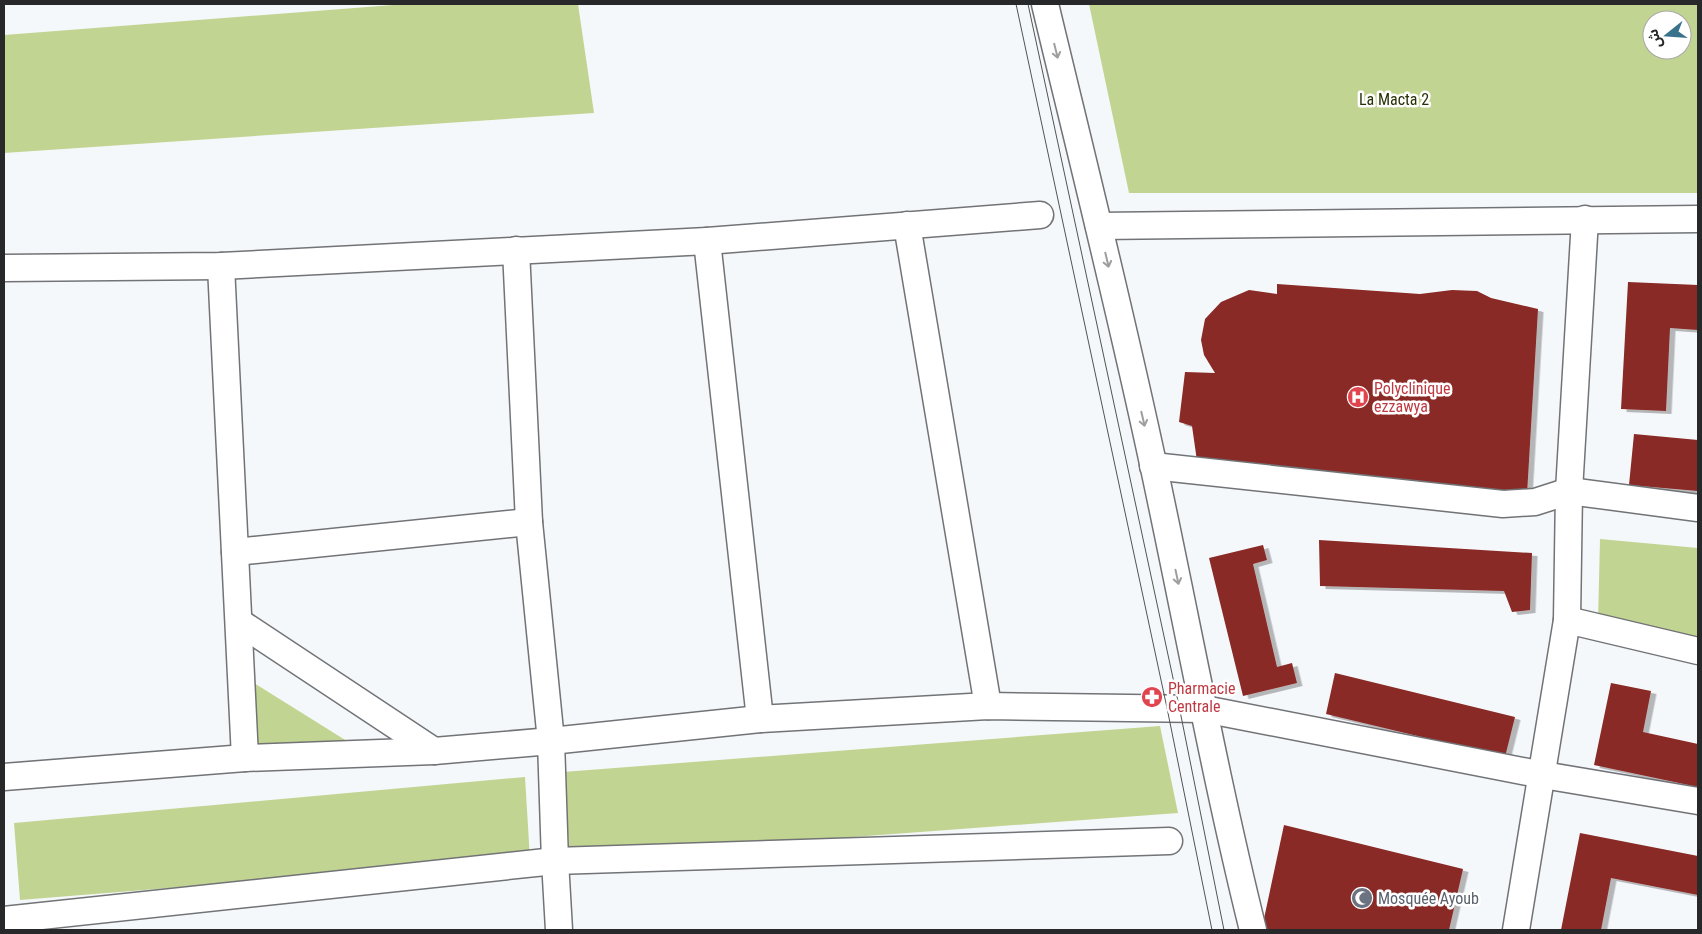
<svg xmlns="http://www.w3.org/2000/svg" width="1702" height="934" font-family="'Roboto Condensed','Noto Sans Arabic',sans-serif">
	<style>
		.green { fill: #c2d492; fill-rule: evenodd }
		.building { fill: #892a25; filter: url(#shadow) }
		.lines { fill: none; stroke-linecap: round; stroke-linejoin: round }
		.street-casing { stroke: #717376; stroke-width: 29 }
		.street { stroke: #fff; stroke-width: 26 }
		.tram { stroke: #515354; stroke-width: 1 }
		.oneway { stroke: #9e9e9f }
		.labels { text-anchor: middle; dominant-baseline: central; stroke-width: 5; stroke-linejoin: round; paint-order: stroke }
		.park-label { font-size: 16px; fill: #293207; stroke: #fff }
		.health-label { font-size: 16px; fill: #be3a42; stroke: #fff; text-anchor: start }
		.worship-label { font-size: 16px; fill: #5b616d; stroke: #fff; text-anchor: start }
	</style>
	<defs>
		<filter id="shadow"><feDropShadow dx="5.5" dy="3" stdDeviation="0" flood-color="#0004"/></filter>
	</defs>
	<rect width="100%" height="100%" fill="#f5f8fb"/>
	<g class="green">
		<polygon points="406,4 578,4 594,113 4,153 4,35"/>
		<path d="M1089,4H1698V193H1129ZM1652,20H1682V50H1652Z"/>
		<polygon points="1600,539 1698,548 1698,643 1598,622"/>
		<polygon points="254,683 350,743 258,753"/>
		<polygon points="1160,726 1178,813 570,858 563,772"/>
		<polygon points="525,777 530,859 20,900 14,823"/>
	</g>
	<g class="building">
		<polygon points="1628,282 1698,285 1698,330 1670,328 1666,411 1621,409"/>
		<polygon points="1277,284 1420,294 1452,290 1477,291 1491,298 1538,309 1527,494 1198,468 1192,426 1179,422 1185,372 1215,373 1204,355 1201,340 1205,319 1221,302 1249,290 1277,294"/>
		<polygon points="1634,434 1698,440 1698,491 1629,485"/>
		<polygon points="1319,540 1532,553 1530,610 1512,612 1504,591 1320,586"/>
		<polygon points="1263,545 1267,560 1253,564 1277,667 1292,663 1297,683 1243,696 1209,558"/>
		<polygon points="1335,673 1515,717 1505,757 1326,714"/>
		<polygon points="1611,683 1651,691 1643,732 1698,744 1698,787 1594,765"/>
		<polygon points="1284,825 1463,869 1449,930 1267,930 1262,928"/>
		<polygon points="1580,833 1698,856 1698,895 1611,878 1601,930 1561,930"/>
	</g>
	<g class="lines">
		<g class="street-casing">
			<g id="street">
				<path d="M1045,4C1082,158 1121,313 1154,468C1187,622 1215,777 1253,930"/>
				<polyline points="907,225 988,706"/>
				<polyline points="1099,226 1698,219"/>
				<polyline points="707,241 760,719"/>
				<polyline points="516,250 529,522 551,741 555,861 559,930"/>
				<polyline points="221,266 245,758"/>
				<polyline points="4,268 221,266 707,241 1040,215"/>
				<polyline points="1153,466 1503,504 1535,502 1569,491 1698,508"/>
				<polyline points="235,552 529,522"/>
				<polyline points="1567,620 1698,651"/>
				<polyline points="239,622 434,751"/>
				<polyline points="4,777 245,758 434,751 551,741 760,719 988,706 1204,709 1543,775 1698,801"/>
				<polyline points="4,920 555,861 1169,841"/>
				<polyline points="1516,930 1567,620 1569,491 1585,219"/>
			</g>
		</g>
		<use href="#street" class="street"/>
		<g class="tram">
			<polyline points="1016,4 1167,708 1212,930"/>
			<polyline points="1028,4 1179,706 1224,930"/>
		</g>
	</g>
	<defs><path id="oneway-shaft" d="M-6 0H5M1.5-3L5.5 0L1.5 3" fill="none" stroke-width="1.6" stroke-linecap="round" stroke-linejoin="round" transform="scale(1.25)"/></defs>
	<g class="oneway">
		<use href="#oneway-shaft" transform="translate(1056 51) rotate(76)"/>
		<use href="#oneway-shaft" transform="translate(1107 260) rotate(77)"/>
		<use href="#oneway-shaft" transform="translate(1143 419) rotate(77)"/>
		<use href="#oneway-shaft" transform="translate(1177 577) rotate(78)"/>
	</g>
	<defs>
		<g id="hospital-disc" transform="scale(1.125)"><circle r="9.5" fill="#e0444e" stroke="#fff"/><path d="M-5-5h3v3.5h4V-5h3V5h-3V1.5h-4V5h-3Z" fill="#fff"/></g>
		<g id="pharmacy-disc" transform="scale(1.125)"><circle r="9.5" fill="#e0444e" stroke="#fff"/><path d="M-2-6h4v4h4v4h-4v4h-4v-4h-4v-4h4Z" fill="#fff"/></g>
		<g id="mosque-disc" transform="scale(1.125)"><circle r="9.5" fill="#6b7280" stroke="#fff"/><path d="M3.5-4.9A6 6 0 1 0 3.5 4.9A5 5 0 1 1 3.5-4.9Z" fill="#fff"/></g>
	</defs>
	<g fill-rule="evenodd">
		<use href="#hospital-disc" x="1358" y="397"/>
		<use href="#pharmacy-disc" x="1152" y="697"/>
		<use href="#mosque-disc" x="1362" y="898"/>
	</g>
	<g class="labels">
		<g class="park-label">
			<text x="1394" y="99">La Macta 2</text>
		</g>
		<g class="health-label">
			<text x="1374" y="388">Polyclinique<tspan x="1374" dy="18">ezzawya</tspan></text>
			<text x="1168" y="688">Pharmacie<tspan x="1168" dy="18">Centrale</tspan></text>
		</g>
		<g class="worship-label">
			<text x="1378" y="898">Mosquée Ayoub</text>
		</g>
	</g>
	<rect width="1702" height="934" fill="none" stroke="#272829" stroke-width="10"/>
	<g transform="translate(1667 35) rotate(253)"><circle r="24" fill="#ffffff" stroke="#a9a9a9"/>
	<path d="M0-4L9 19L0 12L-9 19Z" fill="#38738b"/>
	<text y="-8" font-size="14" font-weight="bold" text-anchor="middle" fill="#272829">ش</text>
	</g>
</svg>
